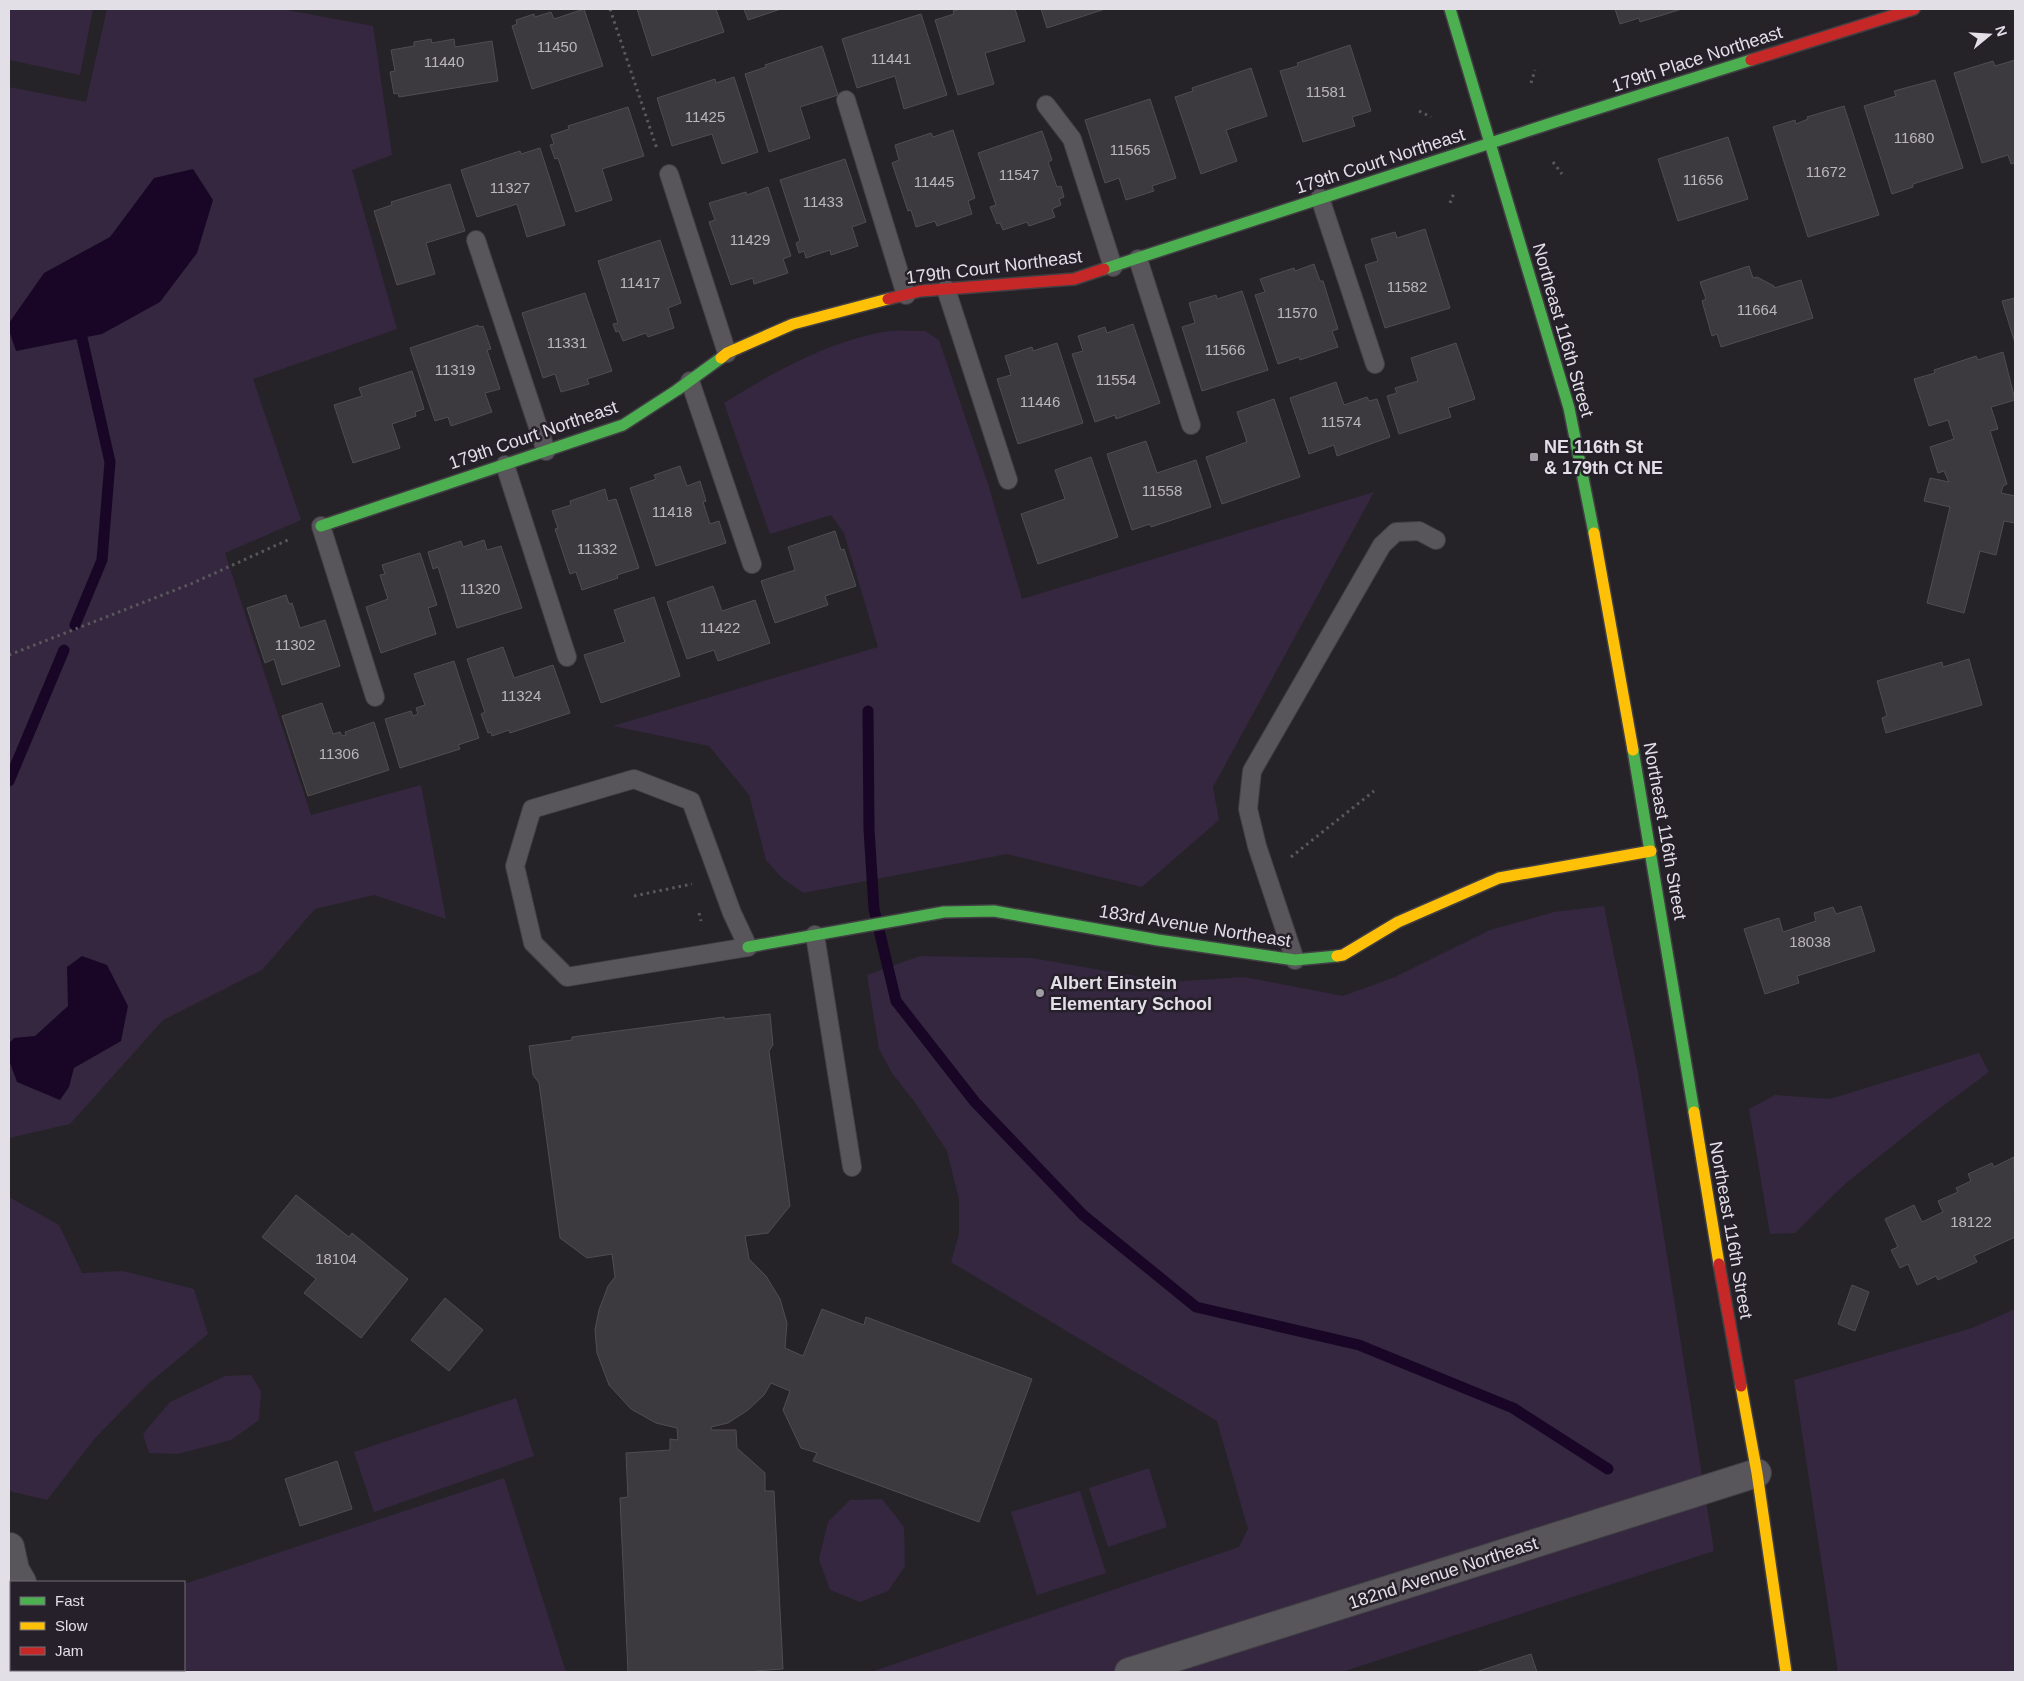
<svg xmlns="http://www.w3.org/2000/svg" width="2024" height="1681" viewBox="0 0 2024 1681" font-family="Helvetica,sans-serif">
	<rect width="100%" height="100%" fill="#262328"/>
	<g fill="#34273f">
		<path d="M9,9H93L80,75L9,60Z"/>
		<path d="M107,9H281L373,26L392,155L352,170L397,329L253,379L301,520L225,553L311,815L421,785L446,919L374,895L315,909L262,970L163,1020L70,1124L9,1138V87L86,102Z"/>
		<path d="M925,331L939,340L988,484L1022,599L1374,492L1213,787L1219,820L1142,887L1007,854L803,893L781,877L766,860L749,795L709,746L613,726L878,647L844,533L831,515L770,534L724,403C774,372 823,344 882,332C896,330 911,331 925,331Z"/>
		<path d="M1604,906L1637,1067L1714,1551L1342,1672H871L1239,1547L1248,1529L1217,1421L951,1262L959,1234V1199L947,1151L914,1101L892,1073L879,1049L867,975L920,956L1032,958L1168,982L1244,977L1343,996L1395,977L1490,930L1554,912Z"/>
		<path d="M1979,1053L1989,1072L1931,1115L1846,1183L1795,1233L1770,1234L1749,1109L1775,1095L1830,1099Z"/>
		<path d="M9,1197L59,1225L82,1273L123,1271L194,1289L208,1334L149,1383L95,1438L47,1500L9,1491Z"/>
		<path d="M2015,1309V1672H1838L1794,1380L1972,1328Z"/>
		<path d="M251,1375L261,1391L259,1420L231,1440L178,1454L149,1453L143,1434L170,1402L225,1376Z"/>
		<path d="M516,1398L534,1456L374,1512L354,1452Z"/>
		<path d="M1149,1468L1167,1527L1108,1547L1089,1488Z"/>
		<path d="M504,1478L566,1672H119L118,1670H184V1584Z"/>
		<path d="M1080,1491L1106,1573L1037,1595L1011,1512Z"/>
		<path d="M882,1499L904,1527L905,1566L888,1591L860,1602L830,1590L819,1559L828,1522L850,1500Z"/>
	</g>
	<g fill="#190627">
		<path d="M193,169L213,200L197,253L160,302L102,334L16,351L9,330V323L44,273L110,237L154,178Z"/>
		<path d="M82,956L107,965L128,1006L121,1041L74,1068L69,1087L60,1100L17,1082L9,1060V1043L14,1038L35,1036L68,1006L67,967Z"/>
	</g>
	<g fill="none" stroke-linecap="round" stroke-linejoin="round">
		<g stroke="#190627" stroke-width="11">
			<path d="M75,625L102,560L110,462L82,338"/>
			<path d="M868,711L869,829L874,909L896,1001L975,1102L1083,1215L1196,1307L1359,1345L1513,1408L1608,1469"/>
			<path d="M9,781L64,650"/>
		</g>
	</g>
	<g fill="#3d3a3f" stroke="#504d52">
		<path d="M584,9L603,66L532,89L512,26L517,24L516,20L534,14L535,17L551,12L554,19Z"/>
		<path d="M637,9H716L724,32L652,56Z"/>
		<path d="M744,9H781L748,20Z"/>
		<path d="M960,9H1015L1025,41L985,53L994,84L958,95L935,20L954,14L953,11Z"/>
		<path d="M1041,9H1105L1047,28Z"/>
		<path d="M1615,9H1682L1640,22L1639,18L1620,24Z"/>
		<path d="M921,14L947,95L904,109L895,76L857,88L842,39Z"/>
		<path d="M431,39L432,43L454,39L455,47L492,41L498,81L399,97L398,93L394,94L390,72L395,71L391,50L414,46V42Z"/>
		<path d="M1350,45L1371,111L1352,117L1355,126L1303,142L1280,71L1298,66L1297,63Z"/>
		<path d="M822,46L838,95L800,107L810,138L769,152L745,74L766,67L765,65Z"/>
		<path d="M2015,60V163L2011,164L2008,155L1982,163L1954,73L1993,61L1995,66Z"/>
		<path d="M1251,68L1267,116L1226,130L1237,161L1201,174L1175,97L1193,91L1192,88Z"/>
		<path d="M734,77L758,152L722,164L712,134L672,146L657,98L715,79L716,83Z"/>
		<path d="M1935,80L1963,168L1913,184V187L1892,194L1864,106L1896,96L1894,91Z"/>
		<path d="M1150,99L1176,178L1152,186L1154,191L1126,200L1119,178L1105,183L1085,120Z"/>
		<path d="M1844,106L1879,215L1808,237L1773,127L1795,120L1796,124L1808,119L1807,117Z"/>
		<path d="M628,107L644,156L602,169L612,200L576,212L558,158L555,159L550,145L554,144L551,135L569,129L568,126Z"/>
		<path d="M953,130L975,198L968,201L972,214L937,226L935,221L916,227L911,210L908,211L892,163L899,160L895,145L931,133L933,137Z"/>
		<path d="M1042,131L1052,160L1048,162L1057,187L1061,186L1064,197L1059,199L1061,205L1052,209L1055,217L1029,226L1027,222L1003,230L1000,223L997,224L990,207L996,205L978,153Z"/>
		<path d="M1728,137L1748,199L1678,221L1658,159Z"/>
		<path d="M540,148L565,225L527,237L517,204L477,217L461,170L520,151L521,154Z"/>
		<path d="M845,159L866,222L852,227L858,246L831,255L830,250L806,258L804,251L799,253L796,243L800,241L780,180Z"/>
		<path d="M450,184L465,231L426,243L435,274L397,285L374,211L392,205L391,202Z"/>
		<path d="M768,187L791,256L783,259L788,273L754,284L753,278L731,285L709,222L715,220L709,203L746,192L747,195Z"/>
		<path d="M1425,229L1450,308L1385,328L1365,265L1378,261L1371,239L1395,232L1397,238Z"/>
		<path d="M660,240L681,303L668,308L674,328L648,337L646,333L623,341L619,331L616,332L613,324L618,323L598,261Z"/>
		<path d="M1314,264L1320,281H1323L1338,329L1332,331L1338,347L1300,360L1299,357L1278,364L1255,295L1265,292L1260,279L1294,268L1295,271Z"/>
		<path d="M1749,266L1753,278L1757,277L1774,286V288L1801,280L1813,318L1721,347L1717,334L1712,336L1702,301L1706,299L1700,282Z"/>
		<path d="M1242,291L1268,370L1202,391L1182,327L1195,323L1189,303L1216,295L1217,299Z"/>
		<path d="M585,293L612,371L587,379L589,384L561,392L555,374L543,378L522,313Z"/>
		<path d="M2015,298V343L2002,301Z"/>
		<path d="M1133,324L1160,403L1116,419L1115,415L1095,422L1072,354L1083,351L1078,336L1105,327L1107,333Z"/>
		<path d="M478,325L479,327L483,326L491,349L487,350L500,389L485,393L492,412L451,426L448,417L435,421L410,348Z"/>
		<path d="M1057,343L1083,423L1018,444L997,379L1011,375L1005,356L1032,347L1033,351Z"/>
		<path d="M1456,343L1475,399L1448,408L1451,417L1399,434L1387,396L1397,393L1395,388L1418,381L1411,358Z"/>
		<path d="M2003,352L2015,400L1991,407L1998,429L1990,431L2007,484L2003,486L2001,493L2015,496V523L2004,521L1996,555L1980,551L1964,613L1927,603L1950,507L1924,501L1930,478L1949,482L1944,471L1938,473L1930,447L1954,439L1948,420L1929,426L1914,379L1935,373L1934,370L1976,356L1978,360Z"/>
		<path d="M412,371L424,409L415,412L416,416L392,424L400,448L353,463L334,405L362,396L359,388Z"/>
		<path d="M1336,382L1344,405L1367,397L1369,401L1377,399L1390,437L1337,456L1334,445L1309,454L1290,398Z"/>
		<path d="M1274,399L1300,477L1222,504L1206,457L1247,442L1237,412Z"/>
		<path d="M1146,441L1157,473L1196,460L1211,507L1151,527L1150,524L1132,530L1107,454Z"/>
		<path d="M1091,457L1118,537L1038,564L1021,514L1065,499L1055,470Z"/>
		<path d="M680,466L687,486L700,481L706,501L703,502L710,524L719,521L726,543L656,566L630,488L656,479L654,475Z"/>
		<path d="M605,489L608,501L616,499L639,568L617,575L618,578L582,590L576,572L570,574L555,529L558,528L552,511L571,505L570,501Z"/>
		<path d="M835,531L841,550L844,549L856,586L825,596L828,605L775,623L761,581L795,570L788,547Z"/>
		<path d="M484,540L487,550L501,546L522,608L457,628L438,567L433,569L428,552L461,541L463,547Z"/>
		<path d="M420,553L437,605L428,608L436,634L381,653L366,607L388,599L380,575L385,574L382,565Z"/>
		<path d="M713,586L722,611L755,600L770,643L718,661L714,650L687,659L667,602Z"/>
		<path d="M286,595L289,604L292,603L300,628L325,620L340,666L282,685L274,659L265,663L247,608Z"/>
		<path d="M654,597L680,676L601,703L584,655L625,642L614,610Z"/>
		<path d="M503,647L514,678L553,665L570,713L510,733L509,730L492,736L491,732L488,733L481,714L485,712L467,659Z"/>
		<path d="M1969,659L1982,705L1886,733L1882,718L1887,716L1877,681L1942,662L1943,667Z"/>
		<path d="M454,661L479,738L458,745L460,749L400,768L385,719L411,711L413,716L418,714L416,708L425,705L414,674Z"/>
		<path d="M322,703L333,734L340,732L342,736L346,735L345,732L374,722L389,770L308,796L282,716Z"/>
		<path d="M1861,906L1875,951L1797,976L1799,983L1765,994L1744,929L1779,918L1783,932L1816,921L1814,913L1833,907L1836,914Z"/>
		<path d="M770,1014L773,1045L769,1051L790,1206L768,1233L745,1236L749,1259L766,1276L780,1299L787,1323L785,1348L803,1356L822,1309L864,1325L866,1317L1032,1379L979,1522L813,1461L817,1453L801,1448L783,1410L790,1391L771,1383L764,1395L748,1410L728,1423L711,1427V1430H736L737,1448L765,1473V1491H774L783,1669L755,1671L754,1672H628L620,1498L628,1497L626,1453L670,1450V1439L678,1440L677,1428L656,1423L631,1409L609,1385L597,1353L595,1330L599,1310L608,1286L615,1277L612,1254L587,1258L560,1238L539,1083L533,1075L529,1046L572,1040V1037L724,1017V1019Z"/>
		<path d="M2014,1157L2015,1237L1974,1256L1977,1262L1938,1280L1936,1276L1917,1285L1908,1264L1900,1268L1891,1250L1898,1247L1885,1219L1914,1205L1922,1222L1943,1212L1938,1201L1958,1192L1956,1188L1971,1181L1968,1174L1992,1163L1994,1167Z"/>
		<path d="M296,1195L349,1237L352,1233L408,1279L361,1338L304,1293L316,1279L262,1237Z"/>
		<path d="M1852,1285L1869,1292L1855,1331L1838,1324Z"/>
		<path d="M445,1298L483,1330L449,1371L411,1340Z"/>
		<path d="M337,1461L352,1509L300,1526L285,1479Z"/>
		<path d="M1531,1654L1537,1672H1476Z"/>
	</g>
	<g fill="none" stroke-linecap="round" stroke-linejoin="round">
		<g stroke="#413f44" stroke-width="20">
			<g id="lane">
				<path d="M846,100L906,295"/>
				<path d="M1046,105L1072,139L1113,267"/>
				<path d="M669,174L727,353"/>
				<path d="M1320,198L1375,364"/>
				<path d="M476,240L546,451"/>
				<path d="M1138,259L1191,425"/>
				<path d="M946,289L1008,480"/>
				<path d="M690,381L752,564"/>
				<path d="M505,465L567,657"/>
				<path d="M321,526L375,697"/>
				<path d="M634,779L691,801L732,913L748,947L567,977L533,943L515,866L532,809Z"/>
				<path d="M815,935L852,1167"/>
				<path d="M1295,960L1257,846L1248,809L1252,771L1382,545L1396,532L1419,531L1436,540"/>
			</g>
		</g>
		<g stroke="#413f44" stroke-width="30">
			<g id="street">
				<path d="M10,1547L15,1570L22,1582"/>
				<path d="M58,1670V1672"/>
				<path d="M1129,1672L1757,1473"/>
			</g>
		</g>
		<g stroke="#413f44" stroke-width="14">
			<g id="fast">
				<path d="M1450,9L1569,408L1594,533"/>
				<path d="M1104,269L1558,121L1751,60"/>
				<path d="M321,526L623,425L677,390L721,358"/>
				<path d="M1633,750L1694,1112"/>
				<path d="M748,947L944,912L994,911L1158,940L1295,960L1337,956"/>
			</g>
		</g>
		<g stroke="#413f44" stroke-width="14">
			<g id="slow">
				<path d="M721,358L727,353L793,324L888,299"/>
				<path d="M1594,533L1633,750"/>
				<path d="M1337,956L1343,955L1398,922L1499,878L1651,851"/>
				<path d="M1694,1112L1719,1264"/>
				<path d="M1741,1386L1757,1473L1786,1672"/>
			</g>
		</g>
		<g stroke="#413f44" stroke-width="14">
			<g id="jam">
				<path d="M1751,60L1914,9"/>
				<path d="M888,299L920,291L1074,279L1104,269"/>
				<path d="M1719,1264L1741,1386"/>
			</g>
		</g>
		<g stroke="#59585b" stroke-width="3" stroke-dasharray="2.5 4" stroke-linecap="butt">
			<path d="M610,9L657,149"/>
			<path d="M1531,83L1535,70"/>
			<path d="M1419,111L1431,117"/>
			<path d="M1553,162L1562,174"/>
			<path d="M1450,203L1454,193"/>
			<path d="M9,655L193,583L290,539"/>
			<path d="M1291,857L1374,791"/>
			<path d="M634,896L692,884"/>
			<path d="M699,913L701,921"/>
		</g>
		<use href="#lane" stroke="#58565b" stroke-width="18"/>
		<use href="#street" stroke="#58565b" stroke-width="28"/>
		<use href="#fast" stroke="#4caf50" stroke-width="11"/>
		<use href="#slow" stroke="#ffc107" stroke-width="11"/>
		<use href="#jam" stroke="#c62828" stroke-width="11"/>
	</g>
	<g fill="#a09da4" stroke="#26202b" stroke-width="2">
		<rect x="1529" y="452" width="10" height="10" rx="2.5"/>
		<circle cx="1040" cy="993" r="5"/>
	</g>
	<g text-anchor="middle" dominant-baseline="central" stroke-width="5" stroke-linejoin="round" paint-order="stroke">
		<g font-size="15" fill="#b9b6bc">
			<text x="557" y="46">11450</text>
			<text x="891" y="58">11441</text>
			<text x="444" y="61">11440</text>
			<text x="1326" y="91">11581</text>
			<text x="705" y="116">11425</text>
			<text x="1914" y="137">11680</text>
			<text x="1130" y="149">11565</text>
			<text x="1826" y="171">11672</text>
			<text x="1019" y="174">11547</text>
			<text x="1703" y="179">11656</text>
			<text x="934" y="181">11445</text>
			<text x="510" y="187">11327</text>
			<text x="823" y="201">11433</text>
			<text x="750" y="239">11429</text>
			<text x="640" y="282">11417</text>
			<text x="1407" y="286">11582</text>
			<text x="1757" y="309">11664</text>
			<text x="1297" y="312">11570</text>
			<text x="567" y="342">11331</text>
			<text x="1225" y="349">11566</text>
			<text x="455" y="369">11319</text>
			<text x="1116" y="379">11554</text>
			<text x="1040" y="401">11446</text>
			<text x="1341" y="421">11574</text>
			<text x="1162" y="490">11558</text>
			<text x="672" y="511">11418</text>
			<text x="597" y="548">11332</text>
			<text x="480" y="588">11320</text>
			<text x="720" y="627">11422</text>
			<text x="295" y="644">11302</text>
			<text x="521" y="695">11324</text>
			<text x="339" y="753">11306</text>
			<text x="1810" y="941">18038</text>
			<text x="1971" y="1221">18122</text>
			<text x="336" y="1258">18104</text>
		</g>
		<g font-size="18" fill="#e2dfe6" stroke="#26202b">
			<text transform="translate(1697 59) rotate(-18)">179th Place Northeast</text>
			<text transform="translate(1380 161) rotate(-18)">179th Court Northeast</text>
			<text transform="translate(994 267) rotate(-7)">179th Court Northeast</text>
			<text transform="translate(1563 330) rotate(74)">Northeast 116th Street</text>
			<text transform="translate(533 435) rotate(-19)">179th Court Northeast</text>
			<text transform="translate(1665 831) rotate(80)">Northeast 116th Street</text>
			<text transform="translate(1195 926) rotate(9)">183rd Avenue Northeast</text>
			<text transform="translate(1731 1230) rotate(80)">Northeast 116th Street</text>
			<text transform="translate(1443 1573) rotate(-18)">182nd Avenue Northeast</text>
		</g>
		<g font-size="18" font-weight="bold" fill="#e2dfe6" stroke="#26202b" text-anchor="start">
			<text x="1544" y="447">NE 116th St<tspan x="1544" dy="21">&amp; 179th Ct NE</tspan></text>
			<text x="1050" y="983">Albert Einstein<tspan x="1050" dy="21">Elementary School</tspan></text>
		</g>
	</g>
	<rect width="2024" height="1681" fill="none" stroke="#e2dfe6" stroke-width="20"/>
	<rect x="10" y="1581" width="175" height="90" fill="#26202b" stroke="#716c76"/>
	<rect x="20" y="1597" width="25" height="8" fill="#4caf50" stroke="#716c76"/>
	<text x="55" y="1606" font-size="15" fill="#e2dfe6">Fast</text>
	<rect x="20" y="1622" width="25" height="8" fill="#ffc107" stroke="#716c76"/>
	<text x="55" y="1631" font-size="15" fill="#e2dfe6">Slow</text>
	<rect x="20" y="1647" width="25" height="8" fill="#c62828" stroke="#716c76"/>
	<text x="55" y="1656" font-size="15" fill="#e2dfe6">Jam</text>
	<g transform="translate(1989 35) rotate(72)" stroke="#26202b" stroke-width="4" paint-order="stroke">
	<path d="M0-4L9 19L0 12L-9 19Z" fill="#e2dfe6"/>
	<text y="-8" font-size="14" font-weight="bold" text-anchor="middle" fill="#e2dfe6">N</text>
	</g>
</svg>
